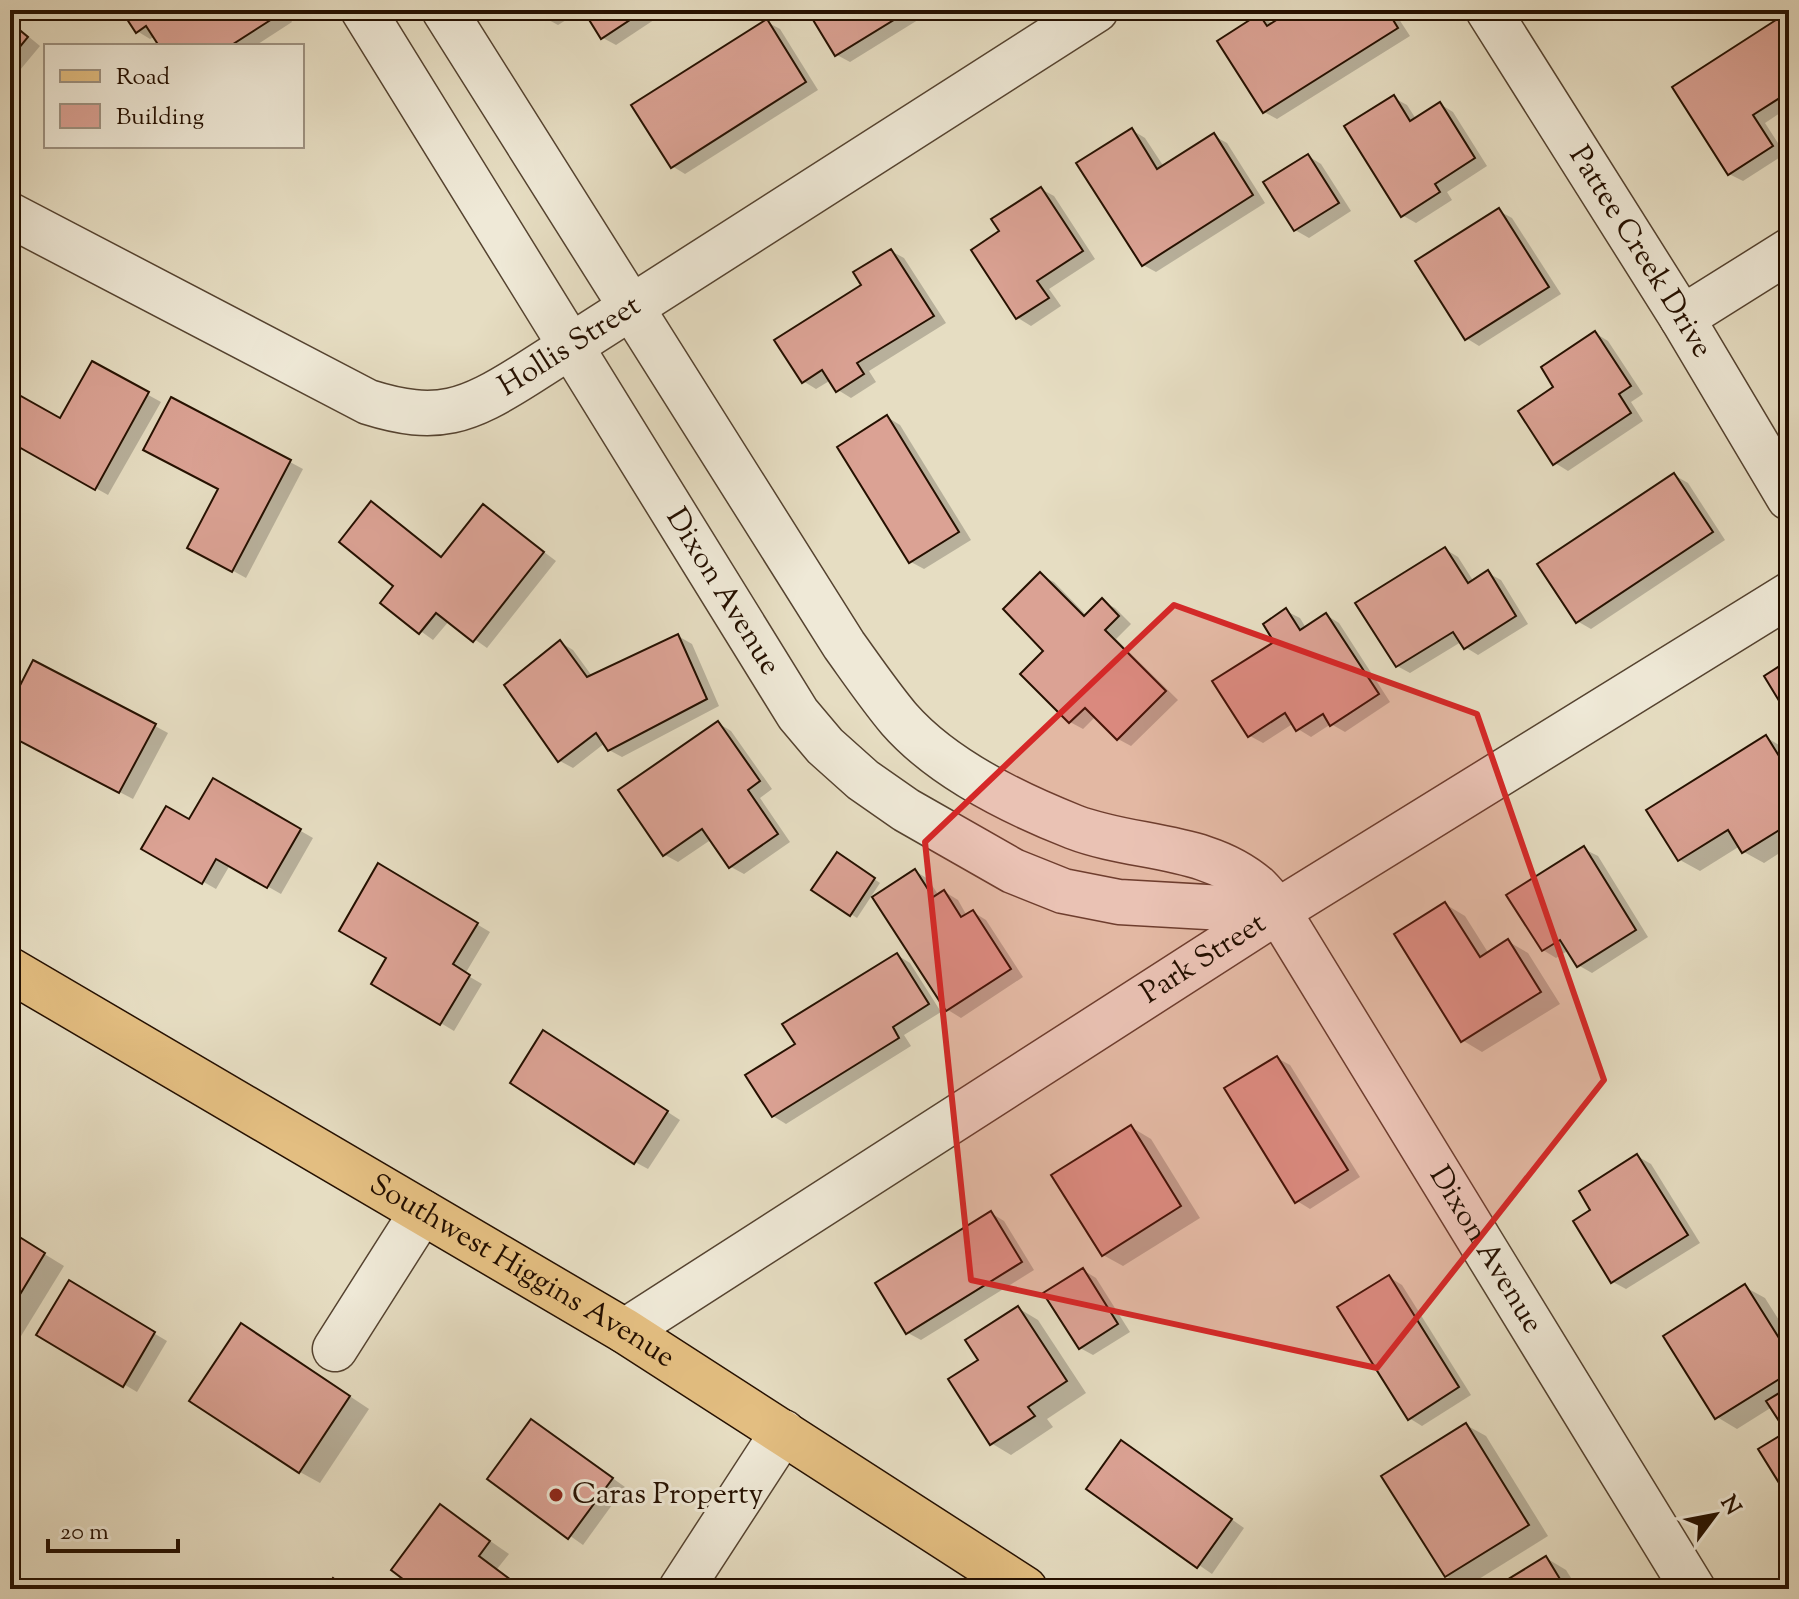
<svg xmlns="http://www.w3.org/2000/svg" width="1799" height="1599" viewBox="0 0 1799 1599" font-family="'Sorts Mill Goudy',serif">
	<rect width="100%" height="100%" fill="#e6ddc2"/>
	<filter id="stains"><feTurbulence type="fractalNoise" baseFrequency=".0025" numOctaves="4"/><feColorMatrix values="0 0 0 0 .2 0 0 0 0 .09 0 0 0 0 .02 0 0 0 .5 -.17"/></filter>
	<radialGradient id="worn" r=".72"><stop offset=".6" stop-color="#630" stop-opacity="0"/><stop offset="1" stop-color="#630" stop-opacity=".3"/></radialGradient>
	<g fill="#0003">
		<path d="M10,10H16L25,17L17,27L40,46L10,82Z"/>
		<path d="M123,10H285L292,22L255,46H161L155,36L150,39L137,31Z"/>
		<path d="M540,10H582L558,25L545,18Z"/>
		<path d="M585,10H669L616,45L603,38Z"/>
		<path d="M809,10H934L850,62L837,55Z"/>
		<path d="M1296,10H1393L1410,36L1277,119L1264,112L1259,16L1274,24Z"/>
		<path d="M1779,20L1789,26V107L1765,123L1785,154L1743,181L1729,174Z"/>
		<path d="M767,22L780,29L818,90L685,174L672,166Z"/>
		<path d="M1394,98L1407,105L1416,119L1440,104L1453,112L1487,166L1447,192L1452,200L1416,223L1402,215Z"/>
		<path d="M1132,130L1145,138L1164,167L1214,136L1227,143L1265,203L1156,272L1143,265Z"/>
		<path d="M1308,156L1321,164L1351,211L1309,238L1295,230Z"/>
		<path d="M1041,189L1054,196L1095,259L1049,289L1061,306L1031,326L1018,318L974,250L1002,232Z"/>
		<path d="M1499,211L1512,218L1561,294L1479,346L1466,338Z"/>
		<path d="M891,251L904,258L946,323L869,371L876,382L851,398L838,390L831,380L816,389L803,381L864,285Z"/>
		<path d="M1595,333L1608,341L1643,394L1631,402L1643,421L1568,471L1555,463Z"/>
		<path d="M92,364L161,402L108,495L10,440V392L61,421Z"/>
		<path d="M887,417L900,425L971,540L924,569L911,562Z"/>
		<path d="M290,462L303,469L246,578L190,547Z"/>
		<path d="M1674,475L1688,483L1725,540L1591,629L1577,621Z"/>
		<path d="M372,503L443,557L483,506L556,561L487,648L449,621L433,640L382,603L396,585Z"/>
		<path d="M1445,549L1458,557L1474,582L1488,573L1501,580L1528,624L1478,655L1465,647L1461,642L1410,673L1397,666Z"/>
		<path d="M1040,575L1054,582L1087,616L1102,601L1115,608L1131,624L1116,639L1178,700L1131,746L1118,739L1096,716L1083,729L1070,722L1046,651Z"/>
		<path d="M1286,611L1300,618L1306,628L1326,615L1339,623L1390,702L1345,732L1331,724L1311,737L1298,729L1294,723L1263,743L1250,736Z"/>
		<path d="M678,636L692,644L719,706L622,757L609,750L605,743L573,768L560,761V642L573,650L592,676Z"/>
		<path d="M10,662L16,666L10,677Z"/>
		<path d="M10,709L155,726L168,733L133,799L10,735Z"/>
		<path d="M718,723L731,731L772,789L760,798L790,842L744,874L731,867L712,839L678,862L665,855Z"/>
		<path d="M1766,737L1785,749L1789,754V847L1764,863L1744,852L1740,846L1700,871L1680,860Z"/>
		<path d="M213,781L313,838L281,894L230,865L216,889L144,848L190,822Z"/>
		<path d="M1584,849L1598,856L1648,937L1592,973L1578,965L1569,950L1556,958L1543,950Z"/>
		<path d="M843,858L880,883L857,918L851,914Z"/>
		<path d="M379,866L490,932L465,974L482,984L454,1031L374,983L388,958Z"/>
		<path d="M915,871L928,879L939,896L945,892L958,900L967,916L973,912L986,920L1023,977L961,1018L948,1010Z"/>
		<path d="M1445,904L1465,916L1489,954L1509,942L1528,953L1560,1004L1482,1052L1462,1040Z"/>
		<path d="M897,955L910,963L941,1012L904,1035L911,1046L786,1124L773,1116Z"/>
		<path d="M557,1040L680,1120L648,1169L635,1162Z"/>
		<path d="M1277,1058L1290,1065L1360,1177L1310,1209L1297,1201Z"/>
		<path d="M1131,1127L1151,1139L1200,1218L1123,1266L1103,1255Z"/>
		<path d="M1637,1156L1651,1164L1700,1243L1626,1289L1613,1282L1593,1210Z"/>
		<path d="M991,1213L1004,1221L1034,1270L921,1340L908,1333Z"/>
		<path d="M10,1233L64,1266L18,1341L10,1336Z"/>
		<path d="M1083,1270L1096,1278L1130,1332L1093,1355L1080,1348Z"/>
		<path d="M1389,1277L1402,1285L1471,1395L1422,1426L1409,1418Z"/>
		<path d="M69,1283L167,1341L137,1392L39,1334Z"/>
		<path d="M1745,1287L1765,1298L1789,1336V1495L1788,1432L1772,1407L1737,1429L1717,1417Z"/>
		<path d="M1018,1308L1038,1320L1086,1393L1047,1419L1053,1427L1011,1455L991,1443L981,1361Z"/>
		<path d="M261,1337L369,1409L320,1483L300,1472Z"/>
		<path d="M1466,1425L1486,1436L1548,1536L1466,1587L1446,1576Z"/>
		<path d="M544,1429L625,1487L583,1545L490,1479Z"/>
		<path d="M1134,1450L1244,1528L1212,1574L1089,1489Z"/>
		<path d="M440,1506L509,1554L497,1569L524,1589H420Z"/>
		<path d="M1546,1558L1566,1570L1578,1589H1496Z"/>
	</g>
	<g fill="#dba294" stroke="#251000" stroke-width="2">
		<path d="M121,10H278L280,14L230,46H159L146,26L136,33Z"/>
		<path d="M538,10H558L544,19Z"/>
		<path d="M583,10H645L601,39Z"/>
		<path d="M807,10H910L835,56Z"/>
		<path d="M1292,10H1387L1398,28L1263,113L1217,41L1259,14L1267,26Z"/>
		<path d="M1779,18L1789,33V92L1753,115L1773,146L1728,175L1672,87Z"/>
		<path d="M767,19L806,82L671,168L631,105Z"/>
		<path d="M10,22L28,37L10,59Z"/>
		<path d="M1394,95L1410,121L1440,102L1475,158L1435,184L1440,192L1401,217L1344,126Z"/>
		<path d="M1132,128L1157,169L1214,133L1253,195L1142,266L1076,163Z"/>
		<path d="M1308,154L1339,203L1294,231L1263,182Z"/>
		<path d="M1041,187L1083,251L1037,281L1049,298L1016,319L971,250L999,231L991,219Z"/>
		<path d="M1499,208L1549,287L1465,340L1415,261Z"/>
		<path d="M891,249L934,316L857,363L864,374L836,392L822,370L802,383L774,340L861,285L853,272Z"/>
		<path d="M1595,331L1631,386L1619,394L1631,413L1553,465L1518,411L1553,387L1541,367Z"/>
		<path d="M92,361L149,392L95,490L10,442V390L60,418Z"/>
		<path d="M171,397L291,460L232,572L187,548L218,489L143,450Z"/>
		<path d="M887,415L959,532L909,563L837,447Z"/>
		<path d="M1674,473L1713,532L1576,623L1537,564Z"/>
		<path d="M371,501L441,557L483,504L544,552L473,642L436,613L419,634L380,603L393,586L339,542Z"/>
		<path d="M1445,547L1468,583L1488,570L1516,616L1464,649L1453,632L1396,667L1355,603Z"/>
		<path d="M1040,572L1084,616L1102,598L1119,616L1105,630L1166,691L1117,740L1085,708L1069,723L1020,674L1043,651L1003,609Z"/>
		<path d="M1286,608L1300,630L1326,613L1379,694L1330,726L1323,714L1296,731L1285,713L1248,737L1212,681L1274,642L1263,624Z"/>
		<path d="M678,634L707,699L608,751L596,733L558,762L504,685L560,640L587,677Z"/>
		<path d="M33,660L156,724L119,793L10,736V705Z"/>
		<path d="M1789,660V699L1781,704L1764,676Z"/>
		<path d="M718,721L760,781L748,790L778,834L729,868L702,829L663,856L618,790Z"/>
		<path d="M1766,735L1789,772V824L1742,853L1728,830L1678,861L1646,810Z"/>
		<path d="M213,778L301,829L267,888L216,859L202,884L141,849L166,806L189,819Z"/>
		<path d="M1584,846L1636,930L1577,967L1560,940L1542,951L1506,895Z"/>
		<path d="M837,852L875,878L850,916L811,890Z"/>
		<path d="M378,863L478,923L453,964L470,975L440,1025L371,984L386,958L339,931Z"/>
		<path d="M915,869L933,897L944,890L961,917L973,910L1011,969L946,1011L872,897Z"/>
		<path d="M1445,902L1480,957L1508,939L1541,992L1461,1042L1394,934Z"/>
		<path d="M897,953L929,1004L893,1027L899,1038L772,1117L745,1075L795,1044L782,1024Z"/>
		<path d="M543,1030L668,1111L634,1164L510,1083Z"/>
		<path d="M1277,1056L1348,1170L1295,1203L1224,1088Z"/>
		<path d="M1131,1125L1181,1206L1102,1256L1051,1175Z"/>
		<path d="M1637,1154L1688,1235L1611,1283L1573,1221L1590,1210L1579,1191Z"/>
		<path d="M991,1211L1022,1262L906,1334L875,1283Z"/>
		<path d="M10,1231L45,1253L10,1311Z"/>
		<path d="M1083,1268L1118,1324L1079,1349L1043,1293Z"/>
		<path d="M1389,1275L1459,1387L1408,1420L1337,1307Z"/>
		<path d="M69,1280L155,1332L123,1387L36,1335Z"/>
		<path d="M1745,1284L1789,1354V1373L1715,1419L1663,1336Z"/>
		<path d="M1018,1306L1067,1381L1028,1407L1035,1416L990,1445L948,1379L978,1360L965,1340Z"/>
		<path d="M241,1323L350,1396L299,1473L189,1401Z"/>
		<path d="M1789,1387V1499L1758,1449L1786,1432L1766,1401Z"/>
		<path d="M531,1419L613,1478L568,1539L487,1479Z"/>
		<path d="M1466,1423L1529,1525L1445,1577L1381,1476Z"/>
		<path d="M1121,1440L1232,1519L1197,1568L1086,1489Z"/>
		<path d="M440,1504L490,1541L479,1556L523,1589H416L391,1570Z"/>
		<path d="M1546,1556L1566,1589H1492Z"/>
		<path d="M333,1578L347,1589H325Z"/>
	</g>
	<g fill="none" stroke-linecap="round" stroke-linejoin="round">
		<g stroke="#554330" stroke-width="47">
			<g id="minor">
				<path id="s1" d="M363,10L798,714L825,746L863,780L906,810L1013,871L1063,891L1119,902L1278,911"/>
				<path id="s2" d="M444,10L844,645C862,670 879,695 899,719C942,768 1013,803 1074,827C1134,850 1207,843 1258,888C1265,895 1272,904 1278,911L1693,1589"/>
				<path id="s3" d="M1488,10L1682,318L1789,498"/>
				<path id="s4" d="M10,215L368,402C438,424 467,412 527,374L1096,10"/>
				<path d="M1682,318L1789,251"/>
				<path id="s5" d="M625,1331L1278,911L1789,595"/>
				<path d="M335,1349L422,1212"/>
				<path d="M681,1589L783,1432"/>
			</g>
		</g>
		<g stroke="#251000" stroke-width="47">
			<g id="major">
				<path id="s6" d="M10,970L625,1331L1025,1589"/>
			</g>
		</g>
		<use href="#minor" stroke="#efe9d7" stroke-width="44"/>
		<use href="#major" stroke="#e3be81" stroke-width="44"/>
	</g>
	<path fill="#d62828" fill-opacity="0.2" stroke="#d62828" stroke-width="6" stroke-linejoin="round" d="M1174,605L1477,714L1604,1080L1377,1368L971,1280L925,842Z"/>
	<circle fill="#8f2418" stroke="#efe9d7" stroke-width="3" cx="556" cy="1495" r="8"/>
	<g text-anchor="middle" dominant-baseline="central" stroke-width="6" stroke-linejoin="round" paint-order="stroke">
		<g font-size="30" fill="#251000" stroke="#efe9d7">
			<text stroke="none"><textPath href="#s3" startOffset="286">Pattee Creek Drive</textPath></text>
			<text stroke="none"><textPath href="#s4" startOffset="624">Hollis Street</textPath></text>
			<text stroke="none"><textPath href="#s1" startOffset="684">Dixon Avenue</textPath></text>
			<text stroke="none"><textPath href="#s5" startOffset="688">Park Street</textPath></text>
			<text stroke="none"><textPath href="#s2" startOffset="1674">Dixon Avenue</textPath></text>
			<text stroke="none"><textPath href="#s6" startOffset="594">Southwest Higgins Avenue</textPath></text>
		</g>
		<g font-size="30" fill="#251000" stroke="#efe9d7" text-anchor="start">
			<text x="572" y="1495">Caras Property</text>
		</g>
	</g>
	<rect width="1799" height="1599" fill="none" stroke="#e6ddc2" stroke-width="40"/>
	<rect x="12" y="12" width="1775" height="1575" fill="none" stroke="#251000" stroke-width="4"/>
	<rect x="20" y="20" width="1759" height="1559" fill="none" stroke="#251000" stroke-width="2"/>
	<rect x="44" y="44" width="260" height="104" fill="#efe9d7" stroke="#9e9281" stroke-width="2"/>
	<rect x="60" y="70" width="40" height="12" fill="#e3be81" stroke="#9e9281" stroke-width="2"/>
	<text x="116" y="84" font-size="24" fill="#251000">Road</text>
	<rect x="60" y="104" width="40" height="24" fill="#dba294" stroke="#9e9281" stroke-width="2"/>
	<text x="116" y="124" font-size="24" fill="#251000">Building</text>
	<g transform="translate(1715 1515) rotate(58)" stroke="#efe9d7" stroke-width="6" paint-order="stroke">
	<path d="M0-6L14 30L0 20L-14 30Z" fill="#251000"/>
	<text y="-12" font-size="22" font-weight="bold" text-anchor="middle" fill="#251000">N</text>
	</g>
	<path d="M48 1539v12h130v-12" fill="none" stroke="#251000" stroke-width="4"/>
	<text x="60" y="1539" font-size="24" fill="#251000" stroke="#efe9d7" stroke-width="6" paint-order="stroke">20 m</text>
	<rect width="100%" height="100%" filter="url(#stains)"/>
	<rect width="100%" height="100%" fill="url(#worn)"/>
</svg>
